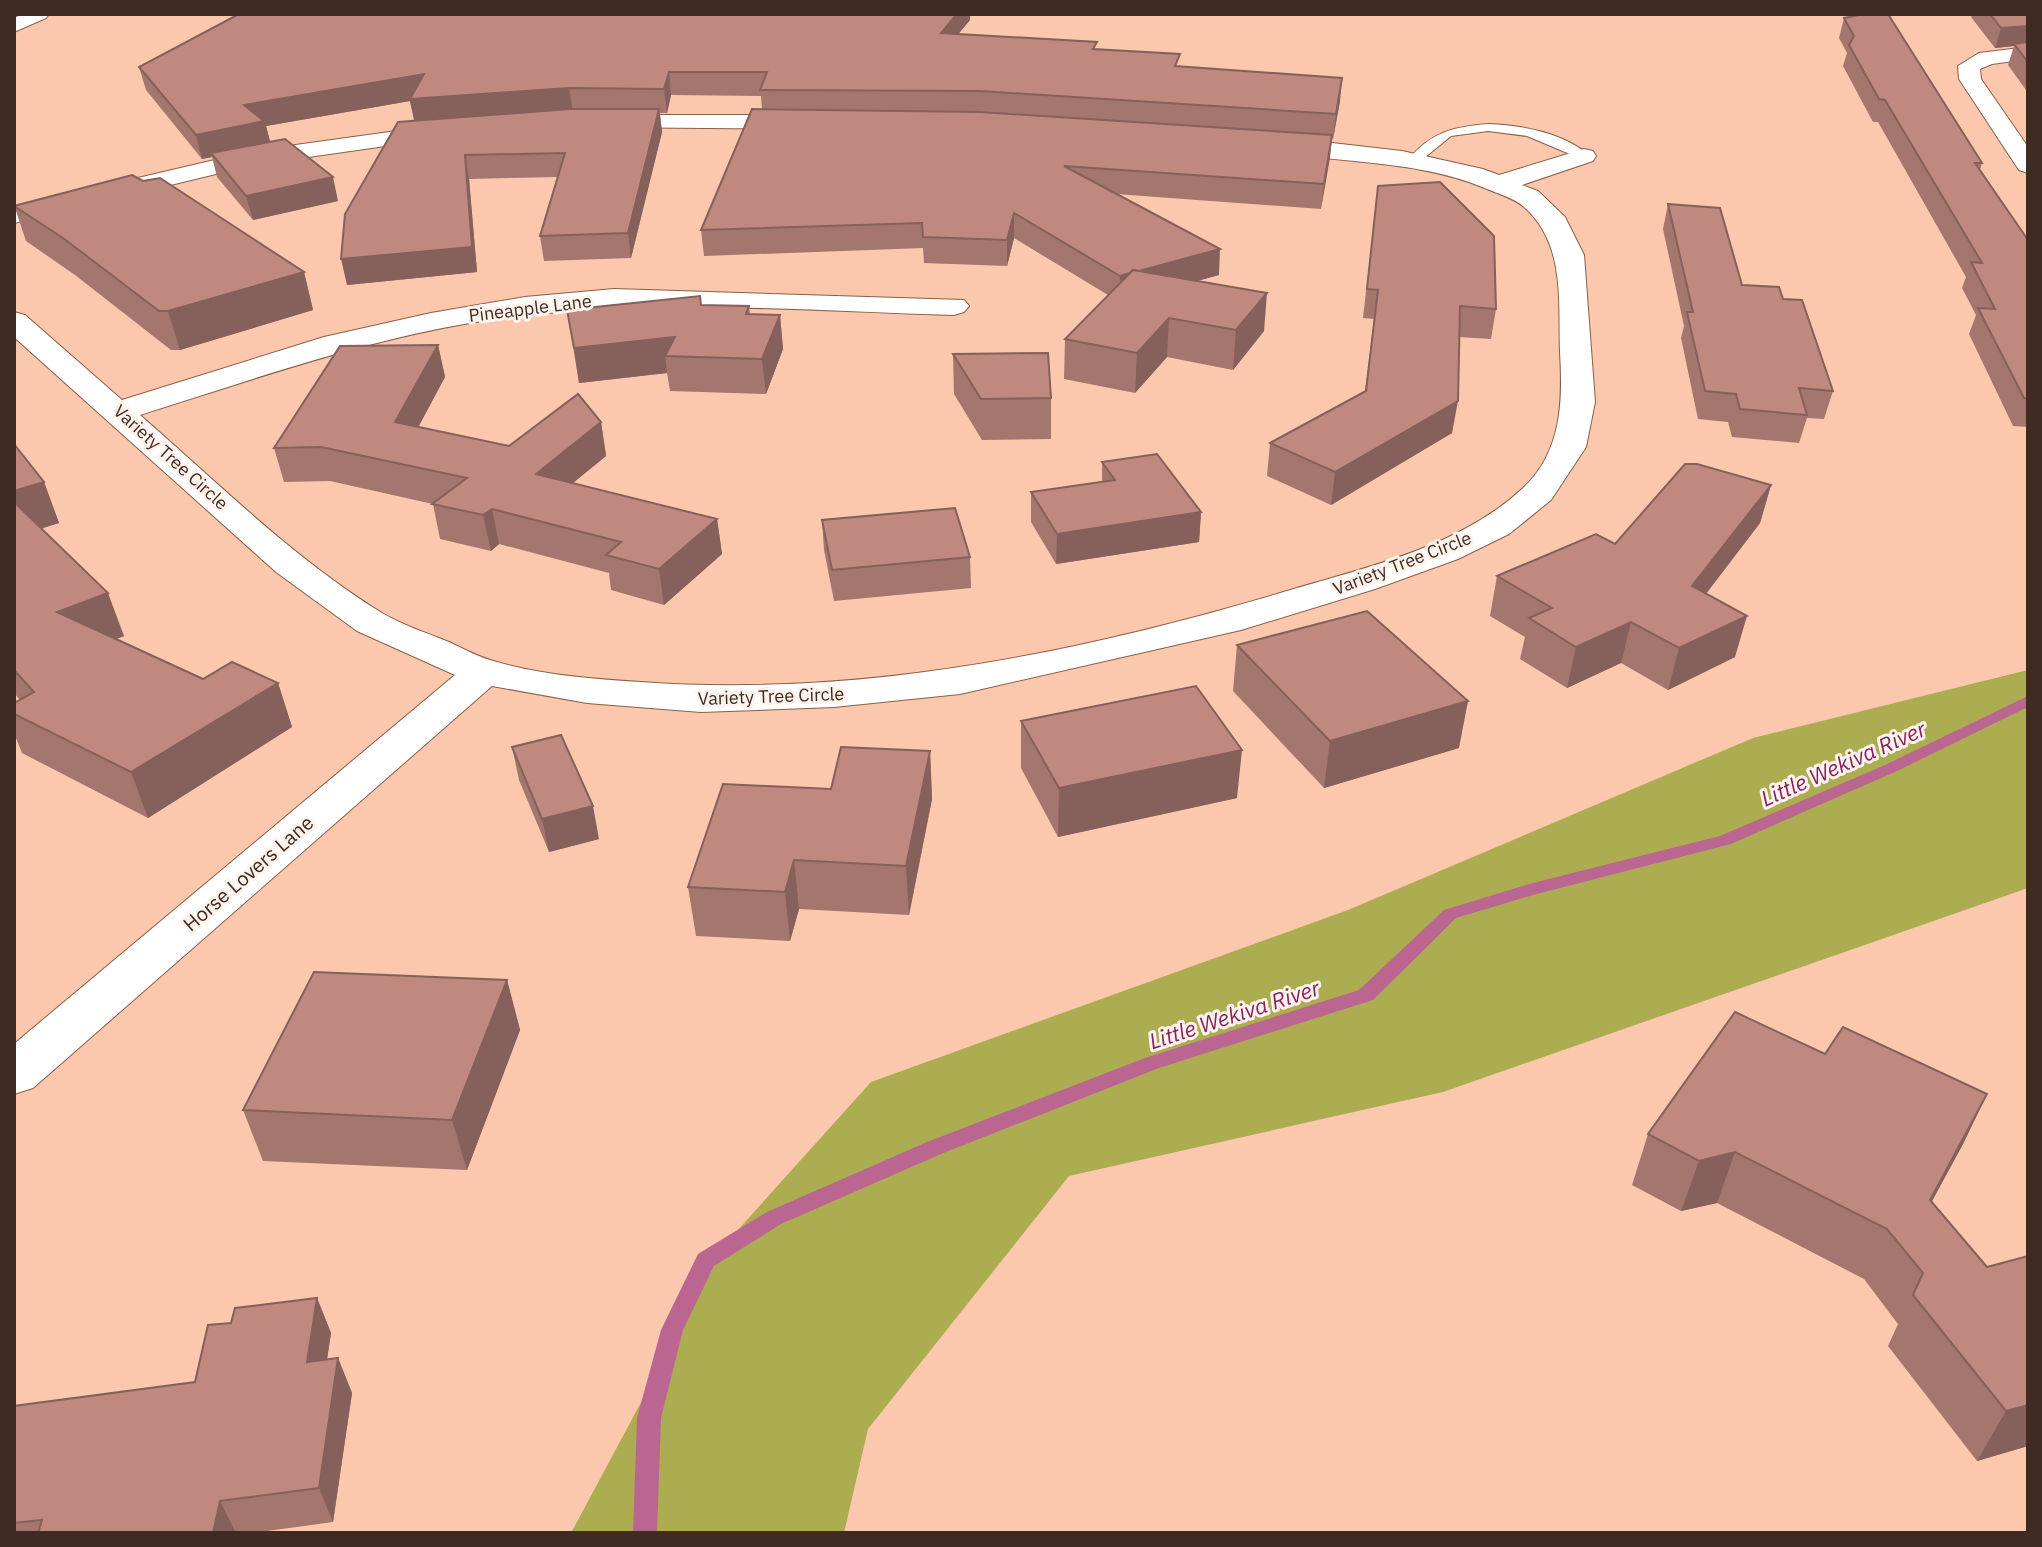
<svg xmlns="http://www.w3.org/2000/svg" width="2042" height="1547" viewBox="0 0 2042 1547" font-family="'IBM Plex Sans',sans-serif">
	<rect width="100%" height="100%" fill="#fbc8ad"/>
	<path fill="#acad51" d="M2028,670V888L1443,1092L1069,1176L868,1429L844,1533H571L727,1242L871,1082L1348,910L1753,738Z"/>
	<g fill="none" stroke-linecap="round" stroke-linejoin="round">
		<path fill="#bb6691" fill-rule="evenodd" d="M2028,696V707L1897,771L1731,844L1533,895L1456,918L1373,1000L1159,1068L941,1154L781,1224L714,1266L683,1330L661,1418L657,1533H633L637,1418L661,1330L698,1254L767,1212L927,1142L1145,1058L1359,990L1444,910L1529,884L1720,836L1885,765Z"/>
		<g stroke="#8a5e46" stroke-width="2">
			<path id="service" d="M1488,124C1522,125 1564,133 1590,156L1584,160L1527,136L1488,131L1451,136L1418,163L1408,160C1431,132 1453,127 1488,124Z"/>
		</g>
		<g stroke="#8a5e46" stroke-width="2">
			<g id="minor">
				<path d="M23,14H49L46,18L14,32V18Z"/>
				<path d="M2028,47V59L1992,64L1980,69L1981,79L2028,147V173L2019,170L1959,79L1958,66L1979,53Z"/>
				<path d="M600,115H807L815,117L819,122L815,127L807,129L592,127L588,122L592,117Z"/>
				<path d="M447,124L456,126L459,131L456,136L253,165L14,223V207L253,151Z"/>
				<path d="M1271,136L1402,151L1483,169L1499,175L1584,149L1593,151L1596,156L1593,161L1522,185L1538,191L1565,217L1584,255L1595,402L1586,447L1551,500L1509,534L1458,559L1375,589L1241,630L960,694L834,707L701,712L587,703L492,686L33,1088L14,1094V1044L455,675L357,631L276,572L14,337V312L25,315L122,400L324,337L431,313L525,297L614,289L964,300L969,306L964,312L954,315C813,311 669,299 528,315C395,329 267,375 140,415C218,483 294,559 382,613C402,625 427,633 449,642C464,649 480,658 497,662C543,675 593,679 641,682C863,698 1085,652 1297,588C1373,566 1464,544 1523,488C1562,452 1563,401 1560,352C1558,301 1566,244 1524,207C1514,198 1499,194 1487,189C1415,158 1337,165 1262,148L1259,143L1262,138Z"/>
			</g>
		</g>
		<use href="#service" fill="#fff" fill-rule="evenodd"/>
		<use href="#minor" fill="#fff" fill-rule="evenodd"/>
	</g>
	<g fill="#a4766e">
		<path d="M1972,14H2028V90H2026L2008,65L2014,46L1995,48L1971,17Z"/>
		<path d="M1844,18L1982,163L1980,170L2028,240V427L2013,426L1969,334L1976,315L1962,288L1966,277L1878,122H1873L1843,66L1847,53L1839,38Z"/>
		<path d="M970,20L958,34L1096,49L1340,101L1333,139L1332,138L1321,209L1116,194L1219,275L1197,281L1264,331L1233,370L1167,357L1135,393L1064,379L1065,339L1108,295L1014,238L1007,266L924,263L923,248L704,256L701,230L762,109L761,96L671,95L667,113H660L662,132L631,258L544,261L540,236L558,177L469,179L477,272L347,285L414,120L410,101L266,126L270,142L338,201L253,220L217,177L212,157L202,159L146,90L139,67Z"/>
		<path d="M1378,186L1496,309L1491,339L1459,337L1452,433L1331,505L1267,476L1270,443L1365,391L1374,319L1363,318Z"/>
		<path d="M1668,204L1742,285L1783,299L1833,391L1824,419L1807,418L1799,443L1732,437L1728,422L1698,419L1681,338L1684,326L1663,229Z"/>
		<path d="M14,205L304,272L313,310L180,350H171L75,275L26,241Z"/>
		<path d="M701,305L749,306L750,314L780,315L783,349L766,394L670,391L667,373L579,383L567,310Z"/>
		<path d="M438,345L445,377L418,427L509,446L601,422L606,456L573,483L717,519L722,554L664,605L611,590L609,573L499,544L491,551L440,539L433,504L330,481L284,482L274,448Z"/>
		<path d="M953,354L1051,398V439L982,440L954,394Z"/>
		<path d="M14,444L44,482L59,523L42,528L124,636L116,639L203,679L278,683L292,727L148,818L22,753L14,733V703L20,700L14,693Z"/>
		<path d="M1102,462L1201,512L1199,542L1056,564L1031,522V492L1102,482Z"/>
		<path d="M1771,485L1760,523L1706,594L1735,657L1668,690L1621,663L1567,688L1520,659L1525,637L1490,616L1497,576L1615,544Z"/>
		<path d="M822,520L970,557L971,588L834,601L824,550Z"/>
		<path d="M1237,645L1459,748L1324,788L1233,691Z"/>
		<path d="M1021,721L1237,798L1058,837L1021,768Z"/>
		<path d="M512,747L599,839L549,852L519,780Z"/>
		<path d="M930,751L932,799L909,915L799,909L790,941L696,936L688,887L831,789Z"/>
		<path d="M507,980L520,1030L467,1170L263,1161L243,1110Z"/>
		<path d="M1825,1054L1987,1094L1963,1144L1931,1202L1987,1267L2028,1256V1446L1977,1461L1888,1346L1898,1324L1864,1279L1717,1203L1681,1211L1632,1185L1648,1134Z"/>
		<path d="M317,1298L331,1333L327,1360L338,1358L352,1393L333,1522L253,1533H14V1406L195,1382L231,1323Z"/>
	</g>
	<g fill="#86605a">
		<path d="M957,14H970V20L941,55V33Z"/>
		<path d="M2028,26V45L2014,44V46L1995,48L2001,28Z"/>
		<path d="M669,72L671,95L667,113L664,89Z"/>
		<path d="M424,74L569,88L573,112L415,123L410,101L266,126L271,145L211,153L212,157L202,159L196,135L244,105Z"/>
		<path d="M1342,78L1340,101L1333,139L1336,114Z"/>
		<path d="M659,109L662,132L631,258L628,233Z"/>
		<path d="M1332,135L1330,158L1321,209L1324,184Z"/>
		<path d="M465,155L469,179L477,272L347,285L341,259Z"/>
		<path d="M333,177L338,201L253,220L246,196Z"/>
		<path d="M1014,213V238L1007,266V240Z"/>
		<path d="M1220,249L1219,275L1119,302L1120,276Z"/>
		<path d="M304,272L313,310L180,350L168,311Z"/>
		<path d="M1267,293L1264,331L1233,370L1236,330Z"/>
		<path d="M780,315L783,349L766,394L762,359Z"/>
		<path d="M1169,318L1167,357L1135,393L1137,353Z"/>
		<path d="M675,337L665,356L667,373L579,383L574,348Z"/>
		<path d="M438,345L445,377L403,456L395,422Z"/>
		<path d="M1458,401L1452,433L1331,505L1335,472Z"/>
		<path d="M601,422L606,456L542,508L536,474Z"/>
		<path d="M44,482L59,523L21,535L14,516V491Z"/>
		<path d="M1771,485L1760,523L1681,626L1692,586Z"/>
		<path d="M492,509L499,544L491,551L483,515Z"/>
		<path d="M1201,512L1199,542L1056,564L1057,534Z"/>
		<path d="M717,519L722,554L664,605L659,569Z"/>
		<path d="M108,593L124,636L73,655L57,612Z"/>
		<path d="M1747,616L1735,657L1668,690L1679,648Z"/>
		<path d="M1631,622L1621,663L1567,688L1576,647Z"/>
		<path d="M278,683L292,727L148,818L131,772Z"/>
		<path d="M1468,701L1459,748L1324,788L1330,741Z"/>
		<path d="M1242,750L1237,798L1058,837L1059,788Z"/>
		<path d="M930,751L932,799L909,915L906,866Z"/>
		<path d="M593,806L599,839L549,852L542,819Z"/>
		<path d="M794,860L799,909L790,941L785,892Z"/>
		<path d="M507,980L520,1030L467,1170L452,1120Z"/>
		<path d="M1987,1094L1963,1144L1905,1251L1930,1200Z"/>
		<path d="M1735,1152L1717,1203L1681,1211L1699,1161Z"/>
		<path d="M317,1298L331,1333L321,1397L307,1362Z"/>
		<path d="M338,1358L352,1393L333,1522L319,1488Z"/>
		<path d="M2028,1405V1446L1977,1461L2006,1411Z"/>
		<path d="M220,1501L236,1533H213Z"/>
	</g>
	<g fill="#bf8980" stroke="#86605a" stroke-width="2">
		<path d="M239,14H957L941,33L1097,42L1093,49L1180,54L1175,66L1342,78L1336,114L980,91L760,90L767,72H669L664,89L569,88L410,99L424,74L244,105L264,121L196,135L139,67Z"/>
		<path d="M1864,14H1888L1982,163H1975L2028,240V398H2024L1978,308L1995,309L1971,262L1982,263L1885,100L1879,99L1849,45L1854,36L1844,18Z"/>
		<path d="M1990,14H2028V26L2001,28Z"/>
		<path d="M2028,42V62L2014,44Z"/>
		<path d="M570,109H659L628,233L540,236L565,153L465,155L472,247L341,259L345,214L398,122Z"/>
		<path d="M752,109L980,112L1332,135L1324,184L1064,166L1220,249L1139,271L1133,270L1130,273L1120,276L1014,213L1007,240L923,237L922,223L701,230Z"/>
		<path d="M285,139L333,177L246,196L211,153Z"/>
		<path d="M132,175L143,181L160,178L304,272L168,311H159L63,238L14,206Z"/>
		<path d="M1440,182L1494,236L1496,309L1460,306L1458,401L1335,472L1270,443L1366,391L1378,290L1367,289L1378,186Z"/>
		<path d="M1668,204L1720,208L1742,285L1779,287L1783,299L1802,300L1833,391L1799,388L1807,415L1740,409L1736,394L1705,391L1687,312H1693Z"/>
		<path d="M1133,270L1267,293L1236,330L1169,318L1137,353L1065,339Z"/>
		<path d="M700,296L701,305L749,306L746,314L780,315L762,359L665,356L675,337L574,348L567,310Z"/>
		<path d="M438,345L395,422L509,446L578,394L601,422L536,474L717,519L659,569L606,555L621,542L492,509L483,515L432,504L467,478L321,447L274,448L340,346Z"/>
		<path d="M1048,353L1051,398L981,399L953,354Z"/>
		<path d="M14,444L44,482L14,491Z"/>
		<path d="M1157,454L1201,512L1057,534L1031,492L1115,480L1102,462Z"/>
		<path d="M1685,464H1697L1771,485L1692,586L1747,616L1679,648L1631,622L1576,647L1529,618L1552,608L1497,576L1596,534L1615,544Z"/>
		<path d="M14,502L108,593L57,612L203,679L232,662L278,683L131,772L14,714V703L34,692L14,670Z"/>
		<path d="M955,508L970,557L832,570L822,520Z"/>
		<path d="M1367,611L1468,701L1330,741L1237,645Z"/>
		<path d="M1196,686L1242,750L1059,788L1021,721Z"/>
		<path d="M561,735L593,806L542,819L512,747Z"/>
		<path d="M841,747L930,751L906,866L794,860L785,892L688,887L723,784L831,789Z"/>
		<path d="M314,972L507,980L452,1120L243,1110Z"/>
		<path d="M1735,1012L1825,1054L1843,1027L1987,1094L1930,1200L1987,1267L2028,1256V1405L2006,1411L1913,1295L1923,1273L1887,1229L1735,1152L1699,1161L1648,1134Z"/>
		<path d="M317,1298L307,1362L338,1358L319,1488L220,1501L213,1533H38L42,1520L14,1523V1406L195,1382L208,1325L231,1323L235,1308Z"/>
	</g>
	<g text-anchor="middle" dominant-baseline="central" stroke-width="6" stroke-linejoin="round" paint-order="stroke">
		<g font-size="18" fill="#3f2b21" stroke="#fef3ed">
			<text transform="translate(530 308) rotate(-7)">Pineapple Lane</text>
			<text transform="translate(171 457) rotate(42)">Variety Tree Circle</text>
			<text transform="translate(1402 563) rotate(-21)">Variety Tree Circle</text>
			<text transform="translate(771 696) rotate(-2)">Variety Tree Circle</text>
		</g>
		<g font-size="20" fill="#3f2b21" stroke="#fef3ed">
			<text transform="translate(248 873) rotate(-41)">Horse Lovers Lane</text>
		</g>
		<g font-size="22" font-style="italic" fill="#88215d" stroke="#fef3ed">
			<text transform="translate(1843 763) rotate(-24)">Little Wekiva River</text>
			<text transform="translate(1234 1014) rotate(-18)">Little Wekiva River</text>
		</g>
	</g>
	<rect width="2042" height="1547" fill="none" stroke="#3f2b21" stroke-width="32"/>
</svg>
